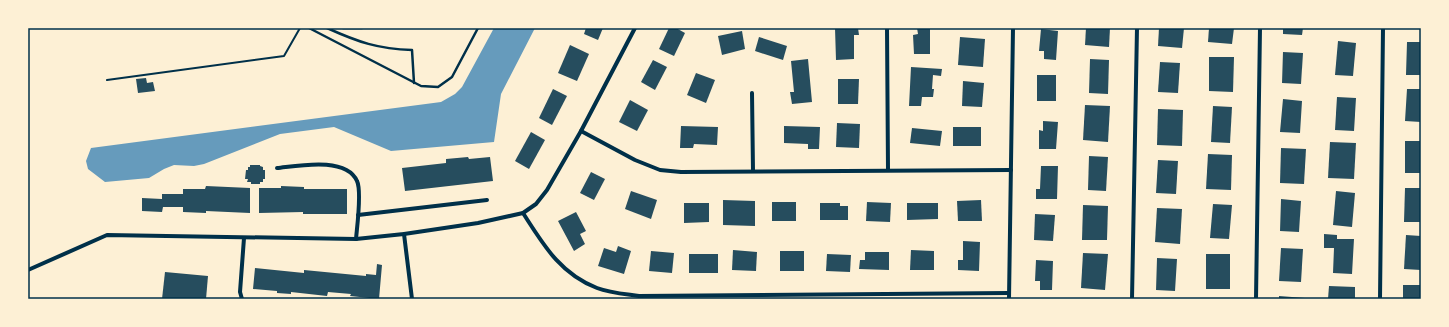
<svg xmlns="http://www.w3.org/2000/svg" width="1449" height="327" viewBox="0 0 1449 327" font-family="'Open Sans',sans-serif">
	<rect width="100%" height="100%" fill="#fdf0d5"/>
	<path fill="#669bbc" d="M494,28H535L501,94L494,142L391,151L334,127L280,134L204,164L194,166L174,165L164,169L149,178L105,182L88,169L86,161L91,148L441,102L455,94L462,87Z"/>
	<g fill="#264d5e">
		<path d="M586,28H603L598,40L584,34Z"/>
		<path d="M669,28H676L685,33L674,56L659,49Z"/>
		<path d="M835,28H858L859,35H854V59L836,60Z"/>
		<path d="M917,28H930V54H914L913,35L918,34Z"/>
		<path d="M1086,28H1110L1109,47L1085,45Z"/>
		<path d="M1159,28H1184L1182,48L1158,46Z"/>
		<path d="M1209,28H1234L1232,44L1208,42Z"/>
		<path d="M1283,28H1303L1302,35L1283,34Z"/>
		<path d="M1041,29L1058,31L1056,60L1044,59V51H1039Z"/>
		<path d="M742,31L745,49L722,55L718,36Z"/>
		<path d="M759,37L787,46L783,60L755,51Z"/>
		<path d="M960,37L985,39L983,67L958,65Z"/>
		<path d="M1338,41L1356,43L1353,76L1335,75Z"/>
		<path d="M1407,42H1421V75H1406Z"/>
		<path d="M570,45L589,54L577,81L558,73Z"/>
		<path d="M1283,52L1303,53L1301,84L1282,83Z"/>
		<path d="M1209,57H1234L1233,92L1209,91Z"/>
		<path d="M808,59L812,102L792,104L790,92H794L791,61Z"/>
		<path d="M1090,59L1109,60L1108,94L1089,93Z"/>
		<path d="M653,60L667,67L655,90L641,82Z"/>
		<path d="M1160,62L1180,63L1178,93L1158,92Z"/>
		<path d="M911,67L942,69L941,76L933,75L932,89H934L933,97H922L921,106H909Z"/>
		<path d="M696,73L715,80L706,103L687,95Z"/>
		<rect x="1037" y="75" width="19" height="26"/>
		<path d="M146,78L147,83L153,82L155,91L138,93L136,79Z"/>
		<path d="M838,79H859L858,104H838Z"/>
		<path d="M963,81L984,83L982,107L962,106Z"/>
		<path d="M553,89L567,96L552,125L539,118Z"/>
		<path d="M1407,89H1421V122L1405,121Z"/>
		<path d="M1337,97L1356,98L1354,131L1335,130Z"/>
		<path d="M1283,99L1302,101L1300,133L1280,132Z"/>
		<path d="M630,100L648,110L637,131L619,122Z"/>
		<path d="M1085,105L1110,106L1108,142L1083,140Z"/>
		<path d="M1213,106L1232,107L1230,143L1211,142Z"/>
		<path d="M1158,109L1183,110L1182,146L1157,145Z"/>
		<path d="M1043,121L1058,122L1056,149H1039V130L1043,131Z"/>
		<path d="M837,123L860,124L859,148L836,147Z"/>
		<path d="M681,126L718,127L717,145L694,144L693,148H680Z"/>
		<path d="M784,126L820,127L819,149H808V144L784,143Z"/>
		<rect x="953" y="127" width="28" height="19"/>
		<path d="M912,128L942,131L940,146L910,143Z"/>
		<path d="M531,132L545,140L529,169L515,161Z"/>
		<rect x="1405" y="141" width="16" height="32"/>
		<path d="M1330,142L1356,143L1354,179L1328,178Z"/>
		<path d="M1281,148L1306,149L1304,184L1280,183Z"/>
		<path d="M1208,154L1232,155L1231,190L1206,189Z"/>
		<path d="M1089,156L1108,157L1106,191L1088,190Z"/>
		<path d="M468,157L469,159L490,157L493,181L405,191L402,168L446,163V159Z"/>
		<path d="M1158,160L1178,161L1176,194L1156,193Z"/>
		<path d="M250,165H260V166L263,167V170H265V179H263V182H260V184H251V182H247L248,179H245L246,170H248V167H250Z"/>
		<path d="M1041,166H1058L1057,199H1036V189H1040Z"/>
		<path d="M591,172L605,179L594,200L580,193Z"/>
		<path d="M206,186L250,188V213L206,211V213L183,212V207H163L162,212L142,211V198L162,199V194H183V189H205Z"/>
		<path d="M281,186L304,187V189H347V214H303V212L259,213V188H281Z"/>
		<path d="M1405,188H1421V222H1404Z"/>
		<path d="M631,191L657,200L651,219L625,209Z"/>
		<path d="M1336,191L1355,193L1352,227L1333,225Z"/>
		<path d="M1281,199L1301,201L1299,232L1280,231Z"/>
		<path d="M723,200L755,201V226L723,225Z"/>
		<path d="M981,200L982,221H958L957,201Z"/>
		<rect x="772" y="202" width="24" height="19"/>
		<path d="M867,202L891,203L890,222L866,221Z"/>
		<path d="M684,203H709V222L684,223Z"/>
		<path d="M820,203H840V206H848V220H820Z"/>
		<path d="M907,203H938V219L907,220Z"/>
		<path d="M1213,204L1232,205L1229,239L1210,238Z"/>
		<path d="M1083,205L1108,206L1107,240H1082Z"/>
		<path d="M1157,208L1182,209L1180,244L1155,242Z"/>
		<path d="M576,212L586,231L580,234L585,244L574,251L558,221Z"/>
		<path d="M1035,214L1055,215L1053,241L1034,240Z"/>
		<path d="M1324,234L1337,235V239H1354L1352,274L1333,273L1334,248H1324Z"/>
		<path d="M1406,235L1421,236V270L1404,269Z"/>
		<path d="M963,241L980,242L979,271L958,270V260H963Z"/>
		<path d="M618,246L631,251L624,274L598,266L604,248L616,252Z"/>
		<path d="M1281,248L1303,249L1301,282L1279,281Z"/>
		<path d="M733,250L757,252L756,271L732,270Z"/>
		<path d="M911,250L934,251V270H910Z"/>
		<path d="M651,251L674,253L672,273L649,271Z"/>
		<rect x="780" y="251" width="24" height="20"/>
		<path d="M865,252H889V270L859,269L860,260H865Z"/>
		<path d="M1083,253L1108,254L1105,290L1081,288Z"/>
		<rect x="689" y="254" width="29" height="19"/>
		<path d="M827,254L851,255L850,272L826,271Z"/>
		<rect x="1206" y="254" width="24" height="35"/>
		<path d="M1157,258L1177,259L1175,291L1156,290Z"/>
		<path d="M1036,260L1053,261L1052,290H1040V281H1035Z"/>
		<path d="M377,264L382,265L379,299L350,296L351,294L328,292L327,296L291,292V294L277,293V291L253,289L255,268L304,273V270L366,276V274L376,275Z"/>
		<path d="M165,272L208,276L206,299H162Z"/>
		<rect x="1403" y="285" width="18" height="14"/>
		<path d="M1329,286L1355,287V299H1328Z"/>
		<path d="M1279,296L1305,298V299H1279Z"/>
	</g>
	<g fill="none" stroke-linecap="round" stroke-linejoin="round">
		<path stroke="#003049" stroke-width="2" d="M107,80L284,56L300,28"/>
		<g stroke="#003049" stroke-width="2.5">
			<path d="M309,28L421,86L438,87L452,77L478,28"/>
			<path d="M327,28C358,42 378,49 412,50L414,83"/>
			<path d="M343,28H362"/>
		</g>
		<g stroke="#003049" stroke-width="4">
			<path d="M887,28L888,170"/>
			<path d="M752,93L753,171"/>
			<path d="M581,131L635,160L660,170L681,172L1011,170"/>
			<path d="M277,168C297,166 346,156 357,181C362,191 357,227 356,239"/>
			<path d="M523,213C543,244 560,274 597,288C610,293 625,294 639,296L1009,293"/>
			<path d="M358,215L487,200"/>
			<path d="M404,234L412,299"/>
			<path d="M28,270L107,235L356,239L404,234L478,223L523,213L536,204L547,190L581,131L635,28"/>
			<path d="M242,299L240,292L244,238"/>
			<path d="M1009,299L1013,28"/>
			<path d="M1132,299L1137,28"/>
			<path d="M1256,299L1260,28"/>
			<path d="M1380,299L1383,28"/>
		</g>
	</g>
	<rect width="1449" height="327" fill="none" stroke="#fdf0d5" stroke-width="58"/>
	<rect x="29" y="29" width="1391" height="269" fill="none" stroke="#003049" stroke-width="1.5"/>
</svg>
